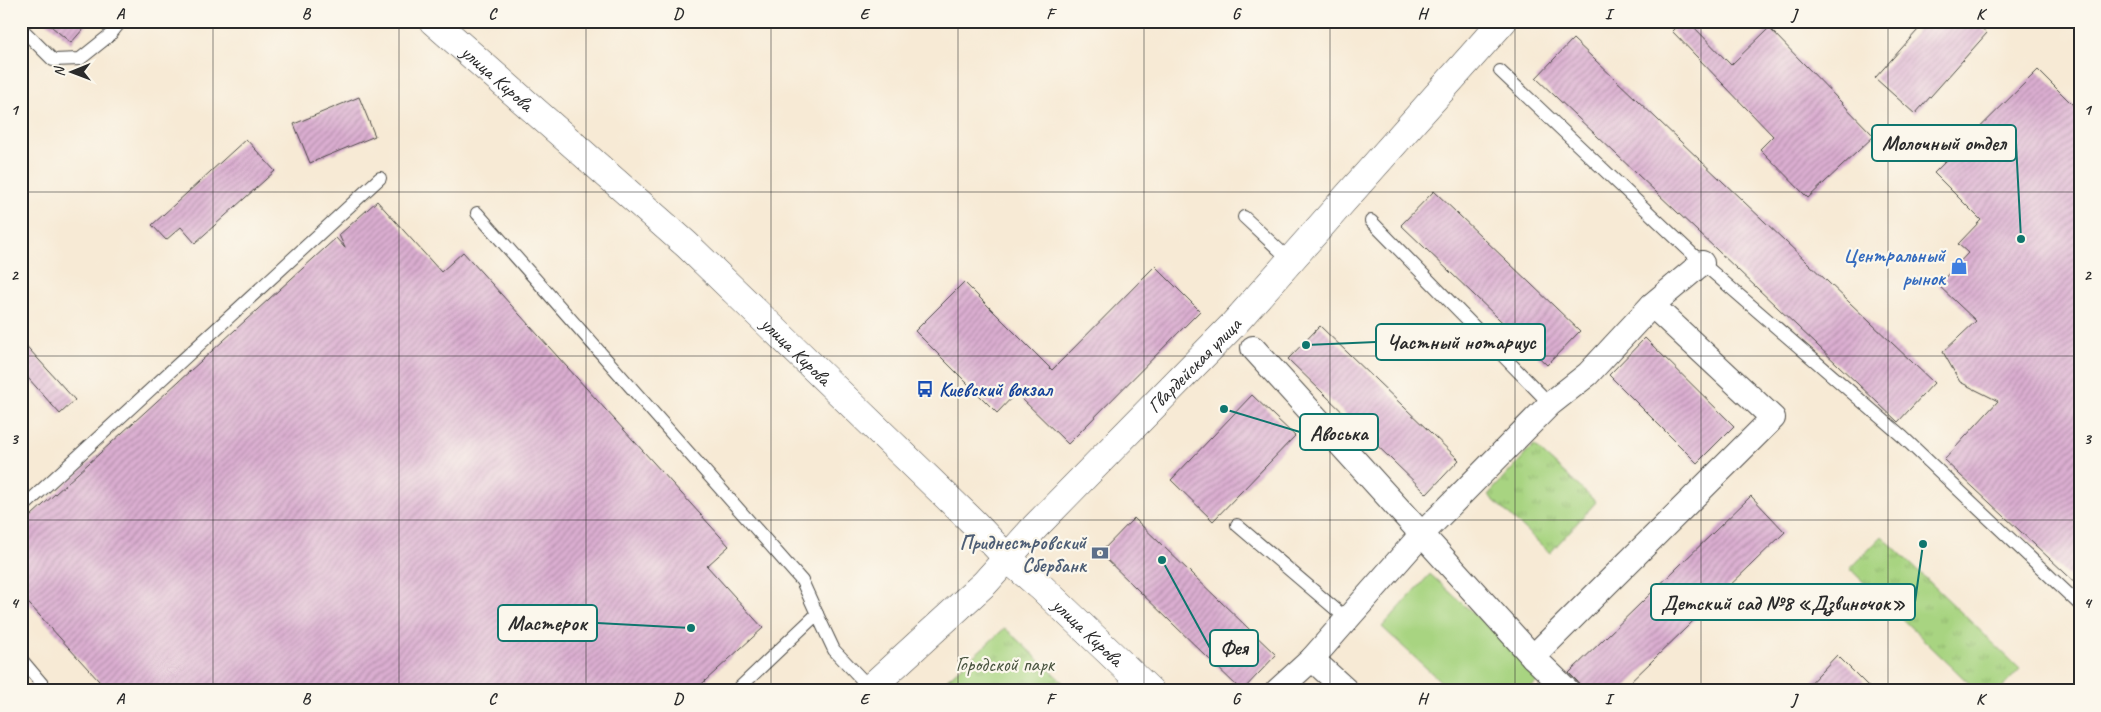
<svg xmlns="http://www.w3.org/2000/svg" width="2101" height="712" viewBox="0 0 2101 712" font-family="Caveat,sans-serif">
	<defs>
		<pattern id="grass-tufts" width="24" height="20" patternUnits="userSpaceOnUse" patternTransform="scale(1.25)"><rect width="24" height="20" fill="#a8d481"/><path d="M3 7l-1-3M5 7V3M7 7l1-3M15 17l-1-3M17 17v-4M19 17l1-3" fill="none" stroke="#91b670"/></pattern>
		<pattern id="building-hatch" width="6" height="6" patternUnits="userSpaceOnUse" patternTransform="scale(1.25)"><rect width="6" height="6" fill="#dbaed1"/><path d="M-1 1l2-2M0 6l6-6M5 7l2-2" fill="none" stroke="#b28eaa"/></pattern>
	</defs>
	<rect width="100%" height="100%" fill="#fbf7ec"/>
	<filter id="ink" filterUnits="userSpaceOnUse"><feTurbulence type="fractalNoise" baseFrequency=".02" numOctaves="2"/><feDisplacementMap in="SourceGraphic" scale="10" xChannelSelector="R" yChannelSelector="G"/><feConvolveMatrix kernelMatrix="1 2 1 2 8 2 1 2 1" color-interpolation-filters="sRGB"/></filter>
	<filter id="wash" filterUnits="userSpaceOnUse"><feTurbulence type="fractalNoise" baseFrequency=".0096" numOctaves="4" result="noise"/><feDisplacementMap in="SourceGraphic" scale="20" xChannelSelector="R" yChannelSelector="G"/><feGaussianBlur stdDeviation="1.12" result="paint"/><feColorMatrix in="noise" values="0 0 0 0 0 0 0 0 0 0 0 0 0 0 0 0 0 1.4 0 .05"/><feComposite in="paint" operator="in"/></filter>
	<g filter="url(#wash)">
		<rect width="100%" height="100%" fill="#f7ead5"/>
		<g fill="url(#grass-tufts)" stroke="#6a8056">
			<path d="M1534,445L1596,502L1550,553L1488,495Z"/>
			<path d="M1882,536L2020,669L1999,691H1977L1850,569Z"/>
			<path d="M1005,628L1072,691H934Z"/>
		</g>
		<path fill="#a8d481" stroke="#6a8056" d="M1430,574L1542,676L1528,691H1451L1382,627Z"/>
		<g id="blocks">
			<g fill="url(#building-hatch)">
				<path d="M45,21H90L71,43Z"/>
				<path d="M1682,21H1688L1731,65L1769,28L1874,136L1808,198L1760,149L1773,136L1672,31Z"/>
				<path d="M1926,21H1974L1987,33L1915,114L1875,78Z"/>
				<path d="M1573,39L1934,383L1898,422L1536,78Z"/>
				<path d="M2038,70L2080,112V587L1944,460L1998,401L1960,382L1943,352L1976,321L1938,285L1968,253L1958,244L1981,220L1934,173Z"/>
				<path d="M359,97L375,136L310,163L294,124Z"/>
				<path d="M246,139L275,171L195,243L181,227L166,240L152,225Z"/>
				<path d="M1434,191L1580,331L1547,365L1401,225Z"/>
				<path d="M377,201L441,272L463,252L729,546L707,566L763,628L694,691H108L21,595V525L336,238L345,248L339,235Z"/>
				<path d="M1155,266L1200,311L1068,444L1016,393L997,413L915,331L964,282L1052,370Z"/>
				<path d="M1320,326L1459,460L1427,494L1288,359Z"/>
				<path d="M1645,338L1734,426L1697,463L1609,375Z"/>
				<path d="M21,340L75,400L60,414L21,370Z"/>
				<path d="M1252,395L1295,436L1213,521L1171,480Z"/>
				<path d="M1751,496L1785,532L1621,691H1582L1578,682L1569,673Z"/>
				<path d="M1134,518L1276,655L1242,691L1100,553Z"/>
				<path d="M1837,655L1873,691H1803Z"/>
			</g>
		</g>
	</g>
	<g filter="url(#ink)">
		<use href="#blocks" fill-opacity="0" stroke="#4a4844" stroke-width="1"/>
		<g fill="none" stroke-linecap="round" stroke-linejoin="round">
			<g stroke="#4a4844" stroke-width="14">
				<g id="service">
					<path d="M21,28L53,60L80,59L110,35L121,21"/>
					<path d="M1500,71L1702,263L1903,437L2080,605"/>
					<path d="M477,213L802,581L817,614"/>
					<path d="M1244,217L1291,261"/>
					<path d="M1371,221L1550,404"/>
					<path d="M21,509L380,178"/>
					<path d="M1237,525L1347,619"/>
					<path d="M21,659L48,691"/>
					<path d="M736,691L817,614L834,650L870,688"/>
				</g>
			</g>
			<g stroke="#4a4844" stroke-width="26">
				<g id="minor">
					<path d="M1253,348L1533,657L1568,691"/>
					<path d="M1533,657L1773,418L1652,305"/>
					<path d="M1312,659L1347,691"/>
					<path d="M1277,691L1312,659L1422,534L1550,404L1588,374L1652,305L1702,263"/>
				</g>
			</g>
			<g stroke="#4a4844" stroke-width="29">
				<g id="tertiary">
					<path id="s1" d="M867,691L985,583L1035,527L1232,326L1503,21"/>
				</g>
			</g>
			<g stroke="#4a4844" stroke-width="29">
				<g id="secondary">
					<path id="s2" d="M433,21L687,245L975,524L1008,559L1042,588L1150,691"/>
				</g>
			</g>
			<use href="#service" stroke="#fff" stroke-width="12"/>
			<use href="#minor" stroke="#fff" stroke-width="24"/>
			<use href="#tertiary" stroke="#fff" stroke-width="28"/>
			<use href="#secondary" stroke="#fff" stroke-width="28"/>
		</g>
	</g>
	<path fill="none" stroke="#2b2b2b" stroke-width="1" stroke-opacity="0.55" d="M213,21V691M399,21V691M586,21V691M771,21V691M958,21V691M1144,21V691M1330,21V691M1515,21V691M1701,21V691M1888,21V691M21,192H2080M21,356H2080M21,520H2080"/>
	<defs>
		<g id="shop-bare" transform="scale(1.35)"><path d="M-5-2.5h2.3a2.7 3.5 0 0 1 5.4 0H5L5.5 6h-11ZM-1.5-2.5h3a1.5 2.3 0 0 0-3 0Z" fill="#3f7fe0" stroke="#fbf7ec" stroke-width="2.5" paint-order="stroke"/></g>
		<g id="bus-bare" transform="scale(1.35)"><path d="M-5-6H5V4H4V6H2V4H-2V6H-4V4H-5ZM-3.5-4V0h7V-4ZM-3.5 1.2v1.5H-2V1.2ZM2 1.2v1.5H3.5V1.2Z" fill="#1a4fb4" stroke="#fbf7ec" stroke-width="2.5" paint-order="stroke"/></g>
		<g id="bank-bare" transform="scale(1.35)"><path d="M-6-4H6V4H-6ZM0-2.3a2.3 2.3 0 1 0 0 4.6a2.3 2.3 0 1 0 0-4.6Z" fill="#5c6f8a" stroke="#fbf7ec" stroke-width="2.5" paint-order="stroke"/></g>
	</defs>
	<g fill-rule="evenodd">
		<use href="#shop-bare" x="1959" y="266"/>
		<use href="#bus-bare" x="925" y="389"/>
		<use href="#bank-bare" x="1100" y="553"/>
	</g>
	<g text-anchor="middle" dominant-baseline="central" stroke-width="4.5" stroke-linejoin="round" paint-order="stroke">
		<g font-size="20" fill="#2b2b2b" stroke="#fbf7ec">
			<text stroke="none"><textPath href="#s2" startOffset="86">улица Кирова</textPath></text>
			<text stroke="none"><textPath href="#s2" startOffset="491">улица Кирова</textPath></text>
			<text stroke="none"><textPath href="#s1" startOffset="462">Гвардейская улица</textPath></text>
			<text stroke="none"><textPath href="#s2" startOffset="896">улица Кирова</textPath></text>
		</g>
		<g font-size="20" font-weight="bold" fill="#366cbe" stroke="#fbf7ec" text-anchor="end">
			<text x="1945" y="255">Центральный<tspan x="1945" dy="23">рынок</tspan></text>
		</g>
		<g font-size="20" font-weight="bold" fill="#164399" stroke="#fbf7ec" text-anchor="start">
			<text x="939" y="389">Киевский вокзал</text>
		</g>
		<g font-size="20" font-weight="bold" fill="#4e5e75" stroke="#fbf7ec" text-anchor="end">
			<text x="1086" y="542">Приднестровский<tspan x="1086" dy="23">Сбербанк</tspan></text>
		</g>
		<g font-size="20" fill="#4a5540" stroke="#fbf7ec">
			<text x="1005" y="664">Городской парк</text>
		</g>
	</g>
	<path fill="none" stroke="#0f766e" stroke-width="2" d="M2021 239L2016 143M1306 345L1376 342M1224 409L1300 432M1923 544L1915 602M691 628L597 623M1162 560L1210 648"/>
	<g fill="#0f766e" stroke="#fbf7ec" stroke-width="2">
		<circle cx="2021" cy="239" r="5"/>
		<circle cx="1306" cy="345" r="5"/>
		<circle cx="1224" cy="409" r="5"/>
		<circle cx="1923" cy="544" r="5"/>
		<circle cx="691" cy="628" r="5"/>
		<circle cx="1162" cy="560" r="5"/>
	</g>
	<g fill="#fbf7ec" stroke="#0f766e" stroke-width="2">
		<rect x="1872" y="125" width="144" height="36" rx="5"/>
		<rect x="1376" y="324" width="169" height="36" rx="5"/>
		<rect x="1300" y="414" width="78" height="36" rx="5"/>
		<rect x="1651" y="584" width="264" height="36" rx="5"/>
		<rect x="498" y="605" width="99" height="36" rx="5"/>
		<rect x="1210" y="630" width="48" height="36" rx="5"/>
	</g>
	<g font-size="21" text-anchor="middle" font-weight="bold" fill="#2b2b2b">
		<text x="1944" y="150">Молочный отдел</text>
		<text x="1461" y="349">Частный нотариус</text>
		<text x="1339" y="440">Авоська</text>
		<text x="1783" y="610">Детский сад №8 «Дзвиночок»</text>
		<text x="547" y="630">Мастерок</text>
		<text x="1234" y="655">Фея</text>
	</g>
	<rect width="2101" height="712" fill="none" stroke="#fbf7ec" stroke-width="55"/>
	<g transform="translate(72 72) rotate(269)" stroke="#fbf7ec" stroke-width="4" paint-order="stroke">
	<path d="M0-4L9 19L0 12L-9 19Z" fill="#2b2b2b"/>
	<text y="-8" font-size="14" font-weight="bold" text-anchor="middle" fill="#2b2b2b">N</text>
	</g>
	<rect x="28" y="28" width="2046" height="656" fill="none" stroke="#2b2b2b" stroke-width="2"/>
	<g font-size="16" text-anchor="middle" font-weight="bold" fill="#2b2b2b">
		<text x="120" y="19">A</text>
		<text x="306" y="19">B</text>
		<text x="492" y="19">C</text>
		<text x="678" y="19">D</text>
		<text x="864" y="19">E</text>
		<text x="1050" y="19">F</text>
		<text x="1236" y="19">G</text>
		<text x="1422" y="19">H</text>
		<text x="1608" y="19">I</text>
		<text x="1794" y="19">J</text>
		<text x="1980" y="19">K</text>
		<text x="14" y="115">1</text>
		<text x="2087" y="115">1</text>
		<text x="14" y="280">2</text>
		<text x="2087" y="280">2</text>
		<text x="14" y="444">3</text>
		<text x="2087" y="444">3</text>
		<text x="14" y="608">4</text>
		<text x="2087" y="608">4</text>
		<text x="120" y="704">A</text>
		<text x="306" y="704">B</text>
		<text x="492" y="704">C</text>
		<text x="678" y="704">D</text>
		<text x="864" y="704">E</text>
		<text x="1050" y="704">F</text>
		<text x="1236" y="704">G</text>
		<text x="1422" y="704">H</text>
		<text x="1608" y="704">I</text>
		<text x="1794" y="704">J</text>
		<text x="1980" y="704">K</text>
	</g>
</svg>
